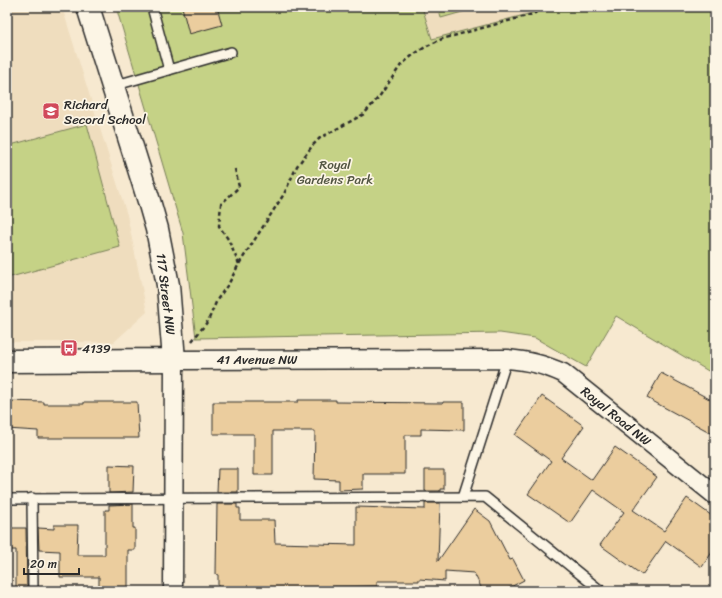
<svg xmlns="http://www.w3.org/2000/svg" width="722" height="598" viewBox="0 0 722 598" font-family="Sriracha,sans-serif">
	<rect width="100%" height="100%" fill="#f7e9d0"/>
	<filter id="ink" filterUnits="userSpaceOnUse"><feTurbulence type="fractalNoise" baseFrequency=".025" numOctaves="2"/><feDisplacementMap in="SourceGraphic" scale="8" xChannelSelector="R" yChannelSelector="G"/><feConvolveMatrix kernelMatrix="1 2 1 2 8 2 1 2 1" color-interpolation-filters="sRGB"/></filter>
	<g filter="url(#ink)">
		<g fill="#efddbe">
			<path d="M7,7H62L127,215L147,312L114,342H7Z"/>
			<path d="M422,7H555L432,39Z"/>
		</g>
		<g fill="#c5d286" stroke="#787e58">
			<path d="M116,7H422L432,39L555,7H715V375L616,316L586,367L535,338L500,333L196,338L183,233Z"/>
			<path d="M438,7H480L441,18Z"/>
			<path d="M87,124L120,247L7,278V146Z"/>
		</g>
		<g fill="#ebcd9e" stroke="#2b2b2b">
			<path d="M182,7H217L222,25L189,34Z"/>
			<path d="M661,373L715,402V435L647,398Z"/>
			<path d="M542,396L584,426L561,458L592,480L615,447L657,477L633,510L664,531L687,498L715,518V548L702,567L666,541L642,575L600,545L624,512L593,490L570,523L528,494L551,461L515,435Z"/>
			<path d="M298,400H336V402L443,403V402H464V430L421,429V435H405V474H363V489L339,490V480L314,479L315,431H273V475H254V434H213V402H298Z"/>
			<path d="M7,401L44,402V404H84V402H137L139,438H38V431L7,429Z"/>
			<path d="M109,465L134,466L133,492L109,493Z"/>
			<path d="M218,469H238V492H217Z"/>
			<path d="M425,470H444V489H440V491H425Z"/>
			<path d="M425,503H440L438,561L474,509L490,521L510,560L513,559L524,580L503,591H483L474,573L445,571V581L419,579V581H377V586L334,587V591L218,590V575L216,574L217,504H237V508H240V520H274L275,543L356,545V507L425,509Z"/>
			<path d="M133,504V528H135V550H128V591H99V577H60V551L39,550L38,528L54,529V525H78L77,555H105V510H109V505Z"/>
			<path d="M11,528H26L27,591H16V550H11Z"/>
		</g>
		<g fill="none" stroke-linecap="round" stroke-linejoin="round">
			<g stroke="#2b2b2b" stroke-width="12">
				<g id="service">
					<path d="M152,7L169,70"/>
					<path d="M113,86L231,52"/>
					<path d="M463,497L507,359"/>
					<path d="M32,498L33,591"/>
					<path d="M7,499L485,497L601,591"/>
				</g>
			</g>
			<g stroke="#2b2b2b" stroke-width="21">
				<path id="minor" d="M173,591L174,360L507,359C529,361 542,364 563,373L715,495"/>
			</g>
			<g stroke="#2b2b2b" stroke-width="25">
				<path id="tertiary" d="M7,361L174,360L168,285L157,229L149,201L88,7"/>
			</g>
			<g stroke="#2b2b2b" stroke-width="2.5" stroke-dasharray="4 3" stroke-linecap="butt">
				<path d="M235,169L239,187L221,204L219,226L228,239L239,264"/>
				<path d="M192,341L208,321L217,300L229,283L239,264L284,194L297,166L313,145L320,138L364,114L379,97L401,65L413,55L427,46L442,39L530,15L535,13L541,7"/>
			</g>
			<use href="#service" stroke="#fcf5e5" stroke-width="9"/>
			<use href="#minor" stroke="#fcf5e5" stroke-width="18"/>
			<use href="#tertiary" stroke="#fcf5e5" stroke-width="22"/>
		</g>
	</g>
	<defs>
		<g id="school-square" transform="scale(0.9)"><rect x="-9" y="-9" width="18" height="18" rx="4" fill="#d1495b" stroke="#fcf5e5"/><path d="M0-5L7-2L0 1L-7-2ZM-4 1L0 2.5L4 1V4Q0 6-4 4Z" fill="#fff"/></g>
		<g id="bus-square" transform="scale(0.9)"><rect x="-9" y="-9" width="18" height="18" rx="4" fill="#d1495b" stroke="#fcf5e5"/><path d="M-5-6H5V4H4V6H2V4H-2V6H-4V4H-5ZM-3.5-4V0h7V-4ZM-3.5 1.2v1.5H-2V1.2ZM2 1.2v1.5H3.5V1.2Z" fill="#fff"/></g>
	</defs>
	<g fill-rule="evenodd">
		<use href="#school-square" x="51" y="111"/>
		<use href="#bus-square" x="69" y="348"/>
	</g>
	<g text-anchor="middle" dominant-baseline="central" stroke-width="3.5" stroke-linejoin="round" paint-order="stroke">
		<g font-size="13" fill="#2b2b2b" stroke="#fcf5e5" text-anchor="start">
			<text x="64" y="104">Richard<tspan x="64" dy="15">Secord School</tspan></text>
			<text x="82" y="348">4139</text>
		</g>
		<g font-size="13" fill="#525542" stroke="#fcf5e5">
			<text x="335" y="164">Royal<tspan x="335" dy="15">Gardens Park</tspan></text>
		</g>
		<g font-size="13" fill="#2b2b2b" stroke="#fcf5e5">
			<text transform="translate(166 294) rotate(83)">117 Street NW</text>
			<text x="257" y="359">41 Avenue NW</text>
			<text transform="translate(616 416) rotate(39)">Royal Road NW</text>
		</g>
	</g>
	<rect width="722" height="598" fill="none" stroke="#fcf5e5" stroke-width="24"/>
	<rect x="12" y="12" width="698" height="574" fill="none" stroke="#2b2b2b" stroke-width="1.5" filter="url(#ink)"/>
	<path d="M24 568v6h55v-6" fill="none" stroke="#2b2b2b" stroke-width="2"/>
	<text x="30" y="568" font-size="12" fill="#2b2b2b" stroke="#fcf5e5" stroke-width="3" paint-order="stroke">20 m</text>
</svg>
